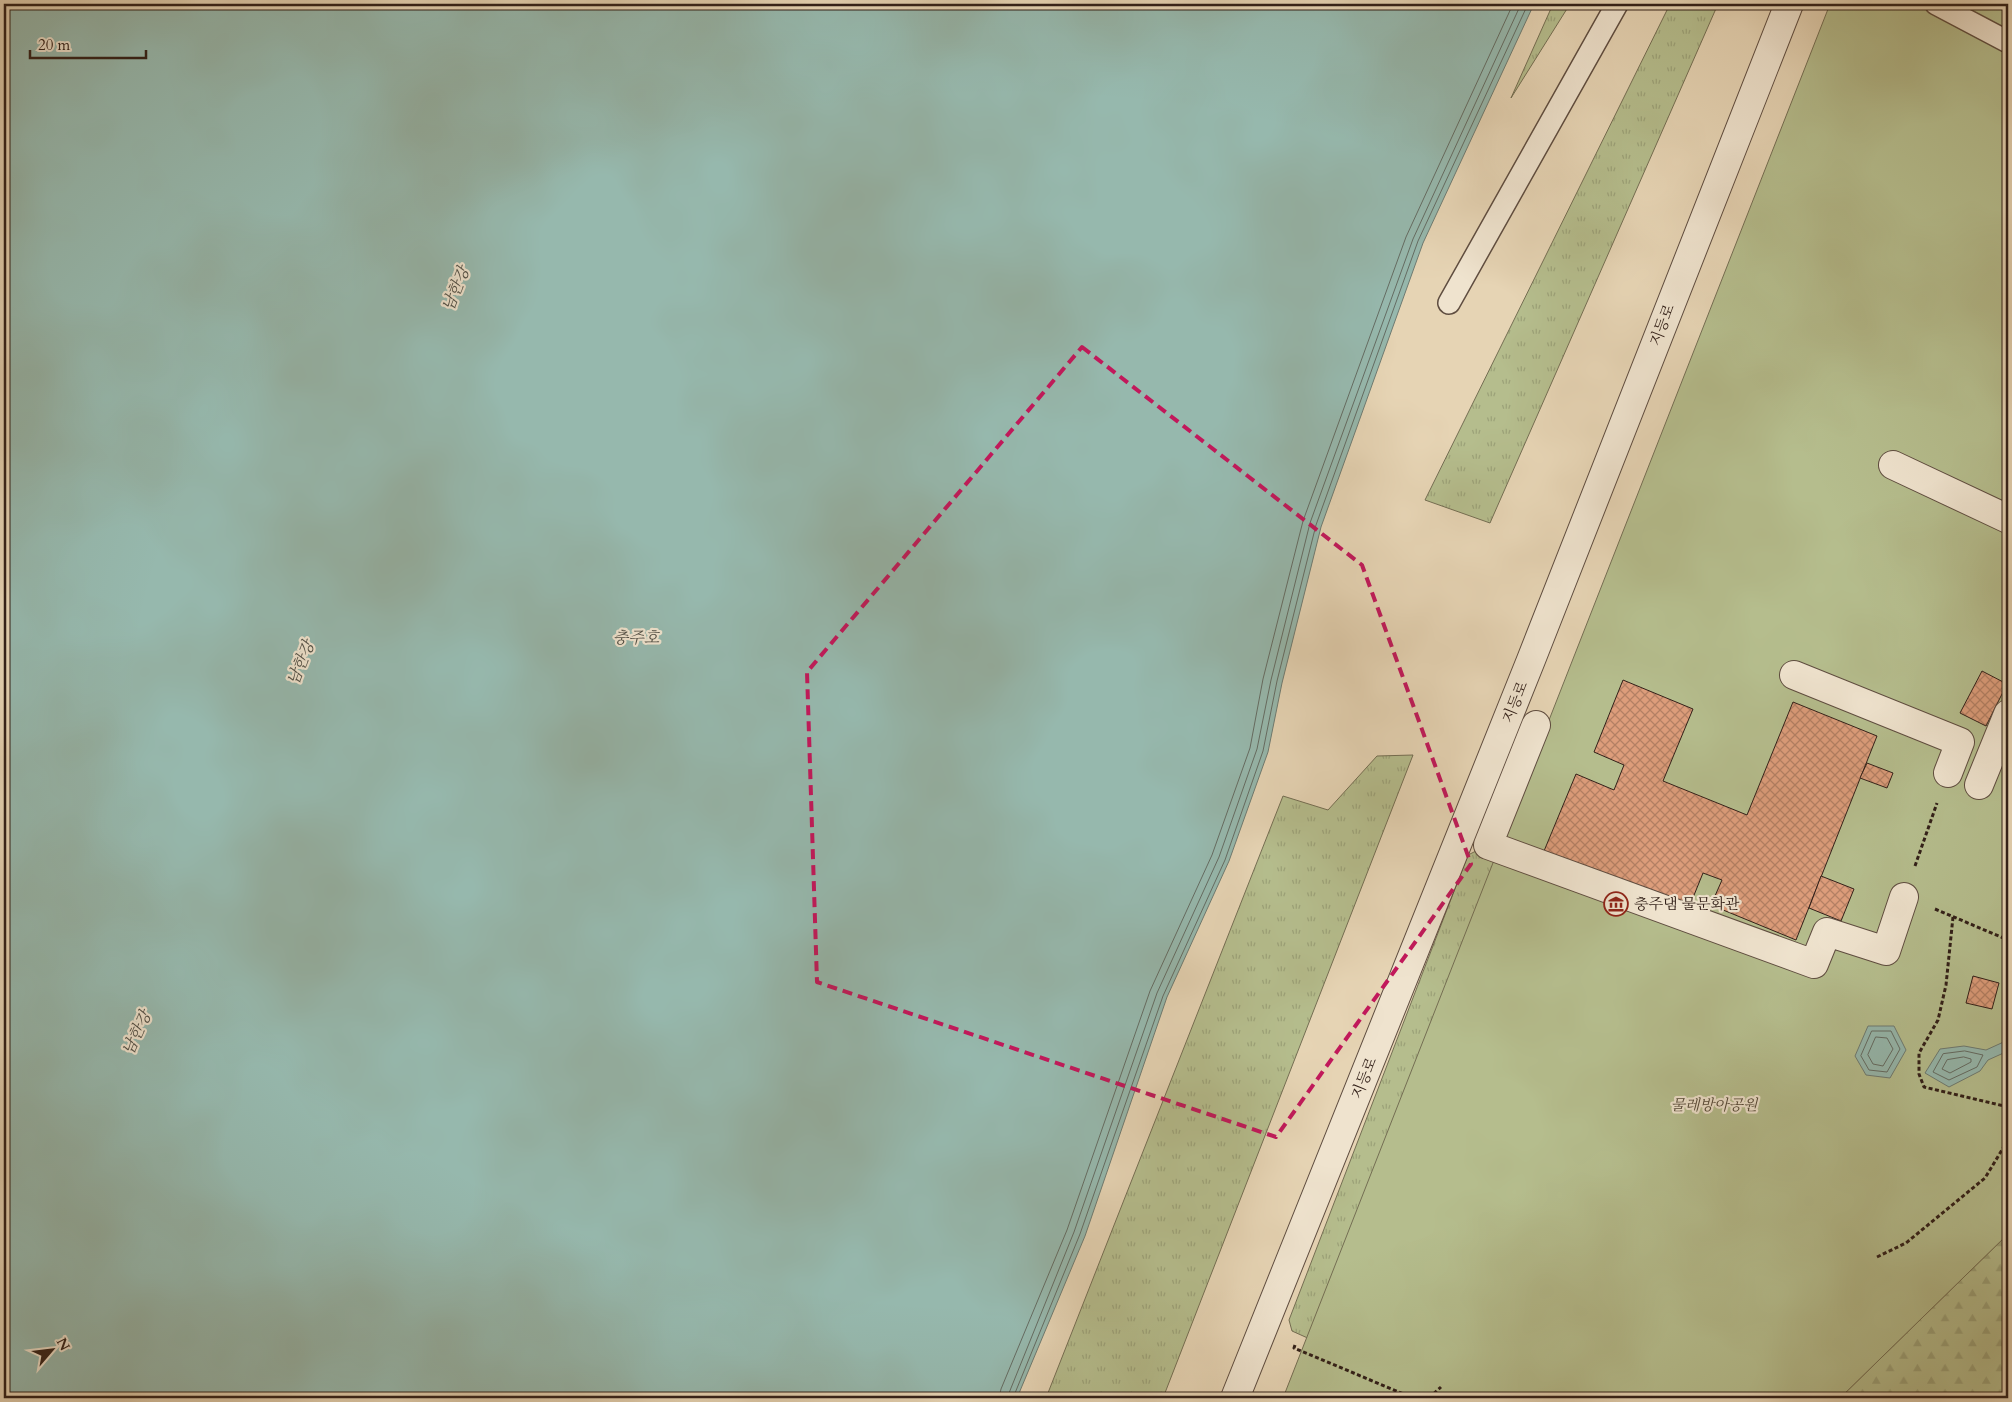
<svg xmlns="http://www.w3.org/2000/svg" width="2012" height="1402" viewBox="0 0 2012 1402" font-family="Cardo,'Noto Serif KR',serif">
	<defs>
		<pattern id="grass-tufts" width="24" height="20" patternUnits="userSpaceOnUse" patternTransform="scale(1.25)"><rect width="24" height="20" fill="#b5bd8d"/><path d="M3 7l-1-3M5 7V3M7 7l1-3M15 17l-1-3M17 17v-4M19 17l1-3" fill="none" stroke="#9ca279"/></pattern>
		<pattern id="forest-firs" width="22" height="20" patternUnits="userSpaceOnUse" patternTransform="scale(1.25)"><rect width="22" height="20" fill="#b5bd8d"/><path d="M5 1l3.5 6h-7zM16 11l3.5 6h-7z" fill="#9ca279"/></pattern>
		<pattern id="building-cross-hatch" width="8" height="8" patternUnits="userSpaceOnUse" patternTransform="scale(1.25)"><rect width="8" height="8" fill="#dd9d7b"/><path d="M0 0l8 8M0 8l8-8" fill="none" stroke="#b48064"/></pattern>
	</defs>
	<rect width="100%" height="100%" fill="#e6d4b4"/>
	<filter id="stains"><feTurbulence type="fractalNoise" baseFrequency=".004" numOctaves="4"/><feColorMatrix values="0 0 0 0 .2 0 0 0 0 .09 0 0 0 0 .02 0 0 0 .5 -.17"/></filter>
	<radialGradient id="worn" r=".72"><stop offset=".6" stop-color="#630" stop-opacity="0"/><stop offset="1" stop-color="#630" stop-opacity=".3"/></radialGradient>
	<g fill="url(#grass-tufts)" stroke="#746e53">
		<path d="M1553,4H1570L1511,98Z"/>
		<path d="M1670,4H1718L1490,523L1425,500Z"/>
		<path d="M1413,755L1163,1398H1046L1283,796L1328,810L1377,756Z"/>
		<path d="M1478,850L1589,893L1406,1382L1292,1331L1289,1320L1468,855Z"/>
	</g>
	<path fill="url(#forest-firs)" stroke="#746e53" d="M2008,1234V1398H1840Z"/>
	<path fill="#b5bd8d" stroke="#746e53" d="M1830,4H2008V1234L1840,1398H1283Z"/>
	<g fill="#96b8ad" stroke="#6e7b72">
		<path d="M4,4H1534L1423,243L1321,527L1282,683L1268,752L1229,861L1167,997L1085,1236L1017,1398H4Z"/>
		<path d="M1868,1026H1894L1906,1050L1890,1078L1866,1075L1855,1056Z"/>
		<path d="M2008,1040V1051L1988,1060L1980,1071L1949,1087L1925,1073L1940,1049L1964,1046L1986,1050Z"/>
	</g>
	<g fill="none" stroke-linecap="round" stroke-linejoin="round">
		<g stroke="#646c63" stroke-width="1">
			<path d="M1872,1031H1891L1900,1049L1887,1072L1869,1070L1861,1056Z"/>
			<path d="M1876,1037L1887,1038L1893,1049L1883,1066L1873,1064L1868,1055Z"/>
			<path d="M1965,1051L1983,1055L1977,1067L1949,1080L1933,1072L1943,1054Z"/>
			<path d="M1964,1057L1971,1059V1062L1950,1073L1942,1069L1947,1060Z"/>
			<path d="M999,1398L1001,1389L1067,1230L1150,991L1212,855L1250,748L1263,679L1303,521L1406,237L1513,4"/>
			<path d="M1007,1398L1074,1232L1157,993L1219,857L1257,749L1271,680L1310,523L1413,239L1521,4"/>
			<path d="M1013,1398L1080,1234L1163,996L1225,860L1263,751L1277,681L1316,525L1418,241L1528,4"/>
		</g>
	</g>
	<g fill="url(#building-cross-hatch)" stroke="#322019">
		<path d="M1982,671L2007,684L1986,726L1960,713Z"/>
		<path d="M1623,680L1693,709L1663,781L1747,815L1793,702L1877,736L1796,940L1711,905L1722,880L1703,873L1688,910L1544,851L1576,774L1614,790L1624,765L1594,752Z"/>
		<path d="M1867,763L1893,773L1887,788L1860,778Z"/>
		<path d="M1821,876L1854,889L1841,921L1809,908Z"/>
		<path d="M1973,976L1999,983L1992,1009L1966,1003Z"/>
	</g>
	<g fill="none" stroke-linecap="round" stroke-linejoin="round">
		<g stroke="#5f4d40" stroke-width="24">
			<g id="service">
				<path d="M1936,4L2008,42"/>
				<path d="M1449,303L1617,4"/>
			</g>
		</g>
		<g stroke="#5f4d40" stroke-width="30">
			<g id="pedestrian">
				<path d="M1893,465L2008,519"/>
				<path d="M1794,675L1960,742L1948,773"/>
				<path d="M1536,725L1488,845L1814,964L1827,932L1886,951L1904,897"/>
				<path d="M1979,785L2008,714"/>
			</g>
		</g>
		<g stroke="#5f4d40" stroke-width="30">
			<path id="tertiary" d="M1235,1398L1531,660L1789,4"/>
		</g>
		<g stroke="#322019" stroke-width="3" stroke-dasharray="4 2.5" stroke-linecap="butt">
			<path d="M1915,866L1937,803"/>
			<path d="M1935,909L2008,940"/>
			<path d="M1953,917L1946,985L1938,1020L1919,1053V1074L1924,1087L2008,1107"/>
			<path d="M1877,1257L1906,1243L1985,1178L2008,1140"/>
			<path d="M1295,1345L1294,1348L1413,1398"/>
			<path d="M1432,1396L1438,1398"/>
			<path d="M1429,1398L1441,1387"/>
		</g>
		<use href="#service" stroke="#efe3ce" stroke-width="21"/>
		<use href="#pedestrian" stroke="#efe3ce" stroke-width="28"/>
		<use href="#tertiary" stroke="#efe3ce" stroke-width="28"/>
	</g>
	<path fill="none" stroke="#c2185b" stroke-width="4" stroke-dasharray="10 6" stroke-linejoin="round" d="M1082,347L1362,565L1471,864L1276,1137L817,982L807,672Z"/>
	<defs>
		<g id="museum-ring" transform="scale(1.25)"><circle r="9.5" fill="#efe3ce" stroke="#8f2418" stroke-width="1.5"/><path d="M0-6L6-3V-2H-6V-3ZM-5-1h2V3h-2ZM-1-1h2V3h-2ZM3-1h2V3H3ZM-6 4H6V6H-6Z" fill="#8f2418"/></g>
	</defs>
	<g fill-rule="evenodd">
		<use href="#museum-ring" x="1616" y="904"/>
	</g>
	<g text-anchor="middle" dominant-baseline="central" stroke-width="4.5" stroke-linejoin="round" paint-order="stroke">
		<g font-size="15" fill="#322019" stroke="#efe3ce">
			<text transform="translate(1662 325) rotate(-69)">지등로</text>
			<text transform="translate(1515 702) rotate(-68)">지등로</text>
			<text transform="translate(1364 1078) rotate(-68)">지등로</text>
		</g>
		<g font-size="15" fill="#322019" stroke="#efe3ce" text-anchor="start">
			<text x="1634" y="904">충주댐 물문화관</text>
		</g>
		<g font-size="15" font-style="italic" fill="#534736" stroke="#efe3ce">
			<text x="1714" y="1105">물레방아공원</text>
		</g>
		<g font-size="16" font-style="italic" fill="#504e45" stroke="#efe3ce">
			<text transform="translate(456 289) rotate(-68)">남한강</text>
			<text x="636" y="638">충주호</text>
			<text transform="translate(301 663) rotate(-68)">남한강</text>
			<text transform="translate(137 1033) rotate(-65)">남한강</text>
		</g>
	</g>
	<rect width="2012" height="1402" fill="none" stroke="#e6d4b4" stroke-width="20"/>
	<rect x="5" y="5" width="2002" height="1392" fill="none" stroke="#322019" stroke-width="2.5"/>
	<rect x="10" y="10" width="1992" height="1382" fill="none" stroke="#322019"/>
	<g transform="translate(52 1350) rotate(62)" stroke="#efe3ce" stroke-width="4" paint-order="stroke">
	<path d="M0-4L9 19L0 12L-9 19Z" fill="#322019"/>
	<text y="-8" font-size="14" font-weight="bold" text-anchor="middle" fill="#322019">N</text>
	</g>
	<path d="M30 50v8h116v-8" fill="none" stroke="#322019" stroke-width="2.5"/>
	<text x="38" y="50" font-size="15" fill="#322019" stroke="#efe3ce" stroke-width="4" paint-order="stroke">20 m</text>
	<rect width="100%" height="100%" filter="url(#stains)"/>
	<rect width="100%" height="100%" fill="url(#worn)"/>
</svg>
